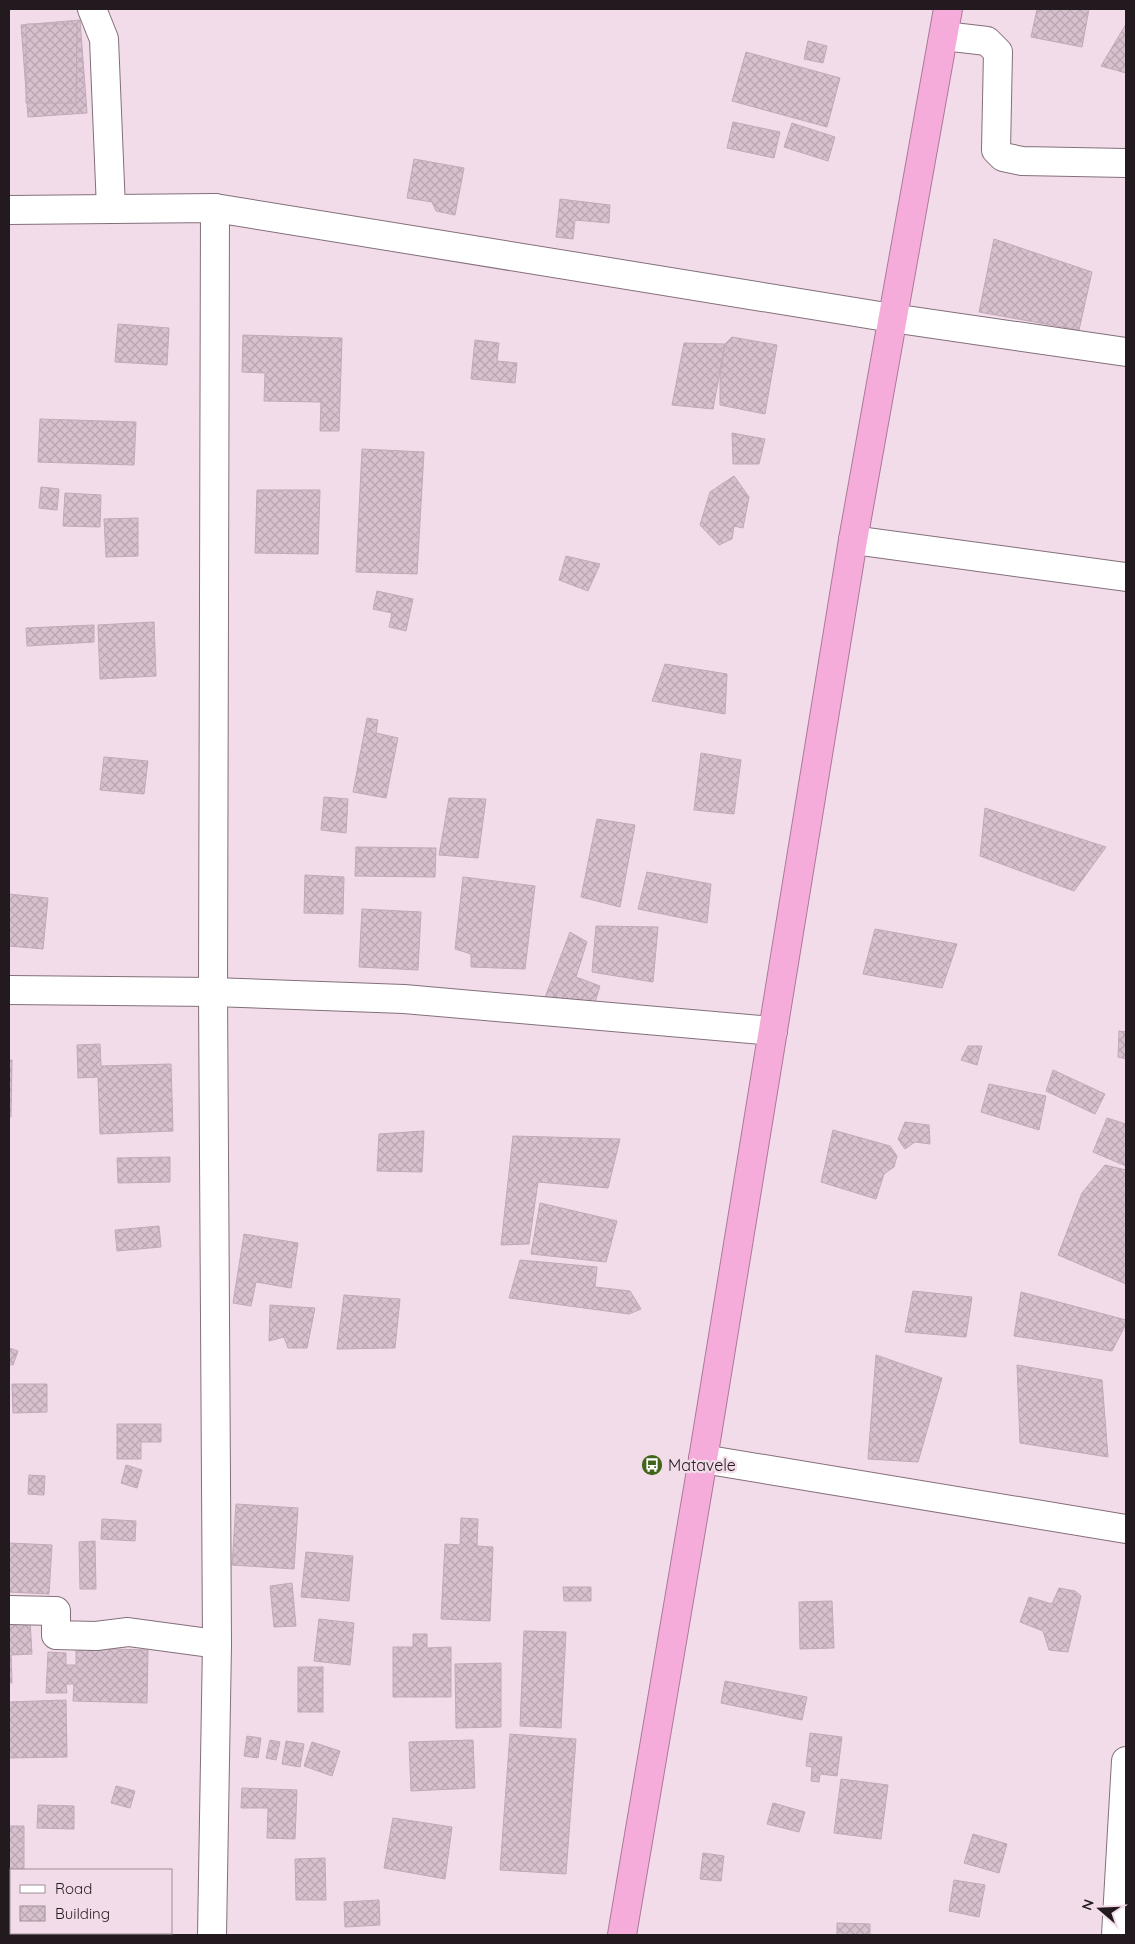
<svg xmlns="http://www.w3.org/2000/svg" width="1135" height="1944" viewBox="0 0 1135 1944" font-family="Quicksand,sans-serif">
	<defs>
		<pattern id="building-cross-hatch" width="8" height="8" patternUnits="userSpaceOnUse" patternTransform="scale(1.25)"><rect width="8" height="8" fill="#d7c1ce"/><path d="M0 0l8 8M0 8l8-8" fill="none" stroke="#b8a5b0"/></pattern>
	</defs>
	<rect width="100%" height="100%" fill="#f3dce9"/>
	<g fill="url(#building-cross-hatch)" stroke="#c0aab7">
		<path d="M1037,9H1089L1082,47L1031,37Z"/>
		<path d="M80,20L87,113L28,117L21,25Z"/>
		<path d="M26,24H77L76,103H26Z"/>
		<path d="M1126,24V73L1101,66Z"/>
		<path d="M808,41L827,46L823,63L804,59Z"/>
		<path d="M746,52L840,78L827,127L732,101Z"/>
		<path d="M733,122L780,132L774,158L727,148Z"/>
		<path d="M792,123L835,137L828,161L784,147Z"/>
		<path d="M414,159L464,168L455,215L436,211L432,202L407,198Z"/>
		<path d="M560,199L610,205L609,223L575,220L573,239L556,237Z"/>
		<path d="M994,239L1092,272L1079,330L979,312Z"/>
		<path d="M118,324L169,328L167,365L115,362Z"/>
		<path d="M243,335L342,338L339,431H320L321,402L264,401L265,373L242,372Z"/>
		<path d="M732,337L777,345L765,414L720,405V375L725,344Z"/>
		<path d="M475,340L499,343L497,361L517,363L515,383L471,379Z"/>
		<path d="M684,343L725,344L713,409L672,405Z"/>
		<path d="M40,419L136,422L134,465L38,462Z"/>
		<path d="M732,433L765,439L759,464H733Z"/>
		<path d="M362,449L424,452L417,574L356,572Z"/>
		<path d="M734,476L749,497L743,528L734,526L732,539L719,545L700,525L710,492Z"/>
		<path d="M41,487L59,489L57,510L39,508Z"/>
		<path d="M257,490H320L318,554L255,553Z"/>
		<path d="M65,493L101,495L100,527L63,526Z"/>
		<path d="M138,518V556L106,557L104,519Z"/>
		<path d="M566,556L600,564L588,591L559,580Z"/>
		<path d="M377,591L413,599L406,631L389,627L392,613L373,609Z"/>
		<path d="M154,622L156,676L100,679L98,625Z"/>
		<path d="M94,625V642L27,646L26,628Z"/>
		<path d="M665,664L727,674L725,714L652,701Z"/>
		<path d="M367,718L378,720L376,733L398,738L386,798L353,792Z"/>
		<path d="M701,753L741,760L734,814L694,810Z"/>
		<path d="M104,757L148,761L144,794L100,790Z"/>
		<path d="M324,797L348,799L346,833L321,830Z"/>
		<path d="M449,798L486,799L478,858L439,855Z"/>
		<path d="M985,808L1106,847L1074,891L980,856Z"/>
		<path d="M597,819L635,825L620,907L581,897Z"/>
		<path d="M356,847L436,848L435,877L355,876Z"/>
		<path d="M647,872L711,884L707,923L638,909Z"/>
		<path d="M305,875L344,877L343,914L304,913Z"/>
		<path d="M463,877L535,886L525,969L471,967V954L455,949Z"/>
		<path d="M9,894L48,898L43,949L9,946Z"/>
		<path d="M362,909L421,912L418,970L359,967Z"/>
		<path d="M596,926L658,927L653,982L592,972Z"/>
		<path d="M875,929L957,944L942,988L863,974Z"/>
		<path d="M570,932L587,942L576,977L600,986L594,1005L544,1000Z"/>
		<path d="M1119,1031L1126,1032V1059L1118,1057Z"/>
		<path d="M100,1044L101,1066L171,1064L173,1131L100,1134L98,1077L78,1078L77,1045Z"/>
		<path d="M968,1046H982L977,1065L961,1060Z"/>
		<path d="M9,1060H12L11,1117H9Z"/>
		<path d="M1053,1070L1105,1094L1095,1114L1046,1091Z"/>
		<path d="M989,1084L1046,1096L1039,1130L981,1112Z"/>
		<path d="M1107,1118L1126,1124V1166L1093,1152Z"/>
		<path d="M905,1122L929,1125L930,1144L915,1142L905,1149L898,1139Z"/>
		<path d="M833,1130L890,1146L897,1156L894,1167L884,1174L876,1199L821,1182Z"/>
		<path d="M424,1131L422,1172L377,1171L379,1134Z"/>
		<path d="M513,1136L620,1139L608,1188L538,1182L529,1244L501,1245Z"/>
		<path d="M170,1157V1182L118,1183L117,1158Z"/>
		<path d="M1105,1165L1126,1170V1284L1058,1255L1082,1193Z"/>
		<path d="M540,1203L617,1221L606,1262L531,1254Z"/>
		<path d="M159,1226L161,1247L117,1251L115,1230Z"/>
		<path d="M244,1234L298,1243L291,1288L256,1282L251,1306L233,1303Z"/>
		<path d="M520,1260L597,1267L595,1287L630,1291L641,1309L629,1314L509,1298Z"/>
		<path d="M913,1291L972,1297L966,1337L905,1332Z"/>
		<path d="M1021,1292L1126,1320V1324L1112,1351L1014,1336Z"/>
		<path d="M344,1295L400,1299L395,1348L337,1349Z"/>
		<path d="M270,1305L315,1308L307,1348H288L284,1337L269,1341Z"/>
		<path d="M9,1348L18,1351L13,1365L9,1364Z"/>
		<path d="M876,1355L942,1378L918,1462L868,1459Z"/>
		<path d="M1017,1365L1102,1380L1108,1457L1020,1443Z"/>
		<path d="M12,1384H47V1412L13,1413Z"/>
		<path d="M117,1424H161V1442H141V1459H117Z"/>
		<path d="M126,1465L142,1470L137,1488L121,1483Z"/>
		<path d="M29,1475L45,1476L44,1495L28,1494Z"/>
		<path d="M236,1504L298,1508L294,1569L232,1565Z"/>
		<path d="M461,1518L478,1519L477,1546L493,1547L490,1621L441,1619L445,1544L460,1545Z"/>
		<path d="M102,1519L136,1521L135,1541L101,1539Z"/>
		<path d="M95,1541L96,1589H80L79,1542Z"/>
		<path d="M9,1543L52,1545L49,1594L9,1592Z"/>
		<path d="M306,1552L353,1556L349,1601L301,1597Z"/>
		<path d="M292,1583L296,1626L274,1627L270,1586Z"/>
		<path d="M563,1587H591V1601H564Z"/>
		<path d="M1059,1588L1075,1591L1081,1596L1068,1652L1049,1650L1043,1631L1020,1622L1029,1597L1052,1604Z"/>
		<path d="M832,1601L834,1648L800,1649L799,1602Z"/>
		<path d="M319,1619L354,1623L350,1665L314,1661Z"/>
		<path d="M30,1620L32,1654L11,1655L12,1683H9V1621Z"/>
		<path d="M524,1631L566,1632L561,1728L520,1726Z"/>
		<path d="M413,1634H427V1648L451,1647V1697H393V1647H413Z"/>
		<path d="M76,1648L148,1650L147,1703L73,1701L74,1684H66L67,1693H46L48,1652L66,1653V1665H76Z"/>
		<path d="M501,1663V1727L456,1728L455,1664Z"/>
		<rect x="298" y="1667" width="25" height="45"/>
		<path d="M725,1681L807,1697L802,1720L721,1703Z"/>
		<path d="M66,1700L67,1757L9,1758V1702Z"/>
		<path d="M810,1733L842,1737L837,1776L820,1774L819,1782L811,1781L812,1767L806,1766Z"/>
		<path d="M510,1734L576,1739L566,1874L500,1870Z"/>
		<path d="M247,1736L261,1738L258,1758L244,1756Z"/>
		<path d="M270,1740L280,1742L276,1760L266,1758Z"/>
		<path d="M473,1740L475,1788L411,1791L409,1742Z"/>
		<path d="M286,1741L304,1744L300,1767L282,1764Z"/>
		<path d="M312,1742L340,1751L332,1776L304,1766Z"/>
		<path d="M841,1779L888,1785L881,1839L834,1833Z"/>
		<path d="M116,1786L135,1791L130,1808L111,1803Z"/>
		<path d="M242,1788L297,1790L295,1839L267,1838L268,1808H241Z"/>
		<path d="M773,1803L805,1812L799,1832L767,1824Z"/>
		<path d="M38,1805L74,1806V1829L37,1828Z"/>
		<path d="M393,1818L452,1827L445,1879L384,1868Z"/>
		<path d="M9,1826H24V1870H11V1882H9Z"/>
		<path d="M973,1834L1007,1844L999,1873L964,1863Z"/>
		<path d="M703,1853L724,1856L721,1881L700,1879Z"/>
		<path d="M325,1858L326,1900H296L295,1859Z"/>
		<path d="M954,1880L985,1885L979,1917L949,1911Z"/>
		<path d="M379,1900L380,1925L345,1927L344,1902Z"/>
		<path d="M837,1923L870,1924V1935H837Z"/>
	</g>
	<g fill="none" stroke-linecap="round" stroke-linejoin="round">
		<g stroke="#836f7b" stroke-width="30">
			<g id="street">
				<path d="M92,9L104,39L111,209"/>
				<path d="M944,36L987,41L998,52L996,150L1003,157L1022,161L1126,163"/>
				<path d="M9,210L215,208L892,318L1126,352"/>
				<path d="M853,540L1126,577"/>
				<path d="M9,990L213,992L404,999L773,1031"/>
				<path d="M703,1459L1126,1529"/>
				<path d="M9,1610L56,1611V1635L96,1636L128,1632L217,1644"/>
				<path d="M212,1935L217,1644L213,992L215,208"/>
				<path d="M1116,1935L1126,1761"/>
			</g>
		</g>
		<g stroke="#ac7999" stroke-width="30">
			<path id="highway" d="M622,1935L703,1459L853,540L948,9"/>
		</g>
		<use href="#street" stroke="#fff" stroke-width="28"/>
		<use href="#highway" stroke="#f6acda" stroke-width="28"/>
	</g>
	<defs>
		<g id="bus-disc" transform="scale(1.125)"><circle r="9.5" fill="#41631a" stroke="#f3dce9"/><path d="M-5-6H5V4H4V6H2V4H-2V6H-4V4H-5ZM-3.5-4V0h7V-4ZM-3.5 1.2v1.5H-2V1.2ZM2 1.2v1.5H3.5V1.2Z" fill="#fff"/></g>
	</defs>
	<g fill-rule="evenodd">
		<use href="#bus-disc" x="652" y="1465"/>
	</g>
	<g text-anchor="middle" dominant-baseline="central" stroke-width="4.5" stroke-linejoin="round" paint-order="stroke">
		<g font-size="16" fill="#221a1f" stroke="#f3dce9" text-anchor="start">
			<text x="668" y="1465">Matavele</text>
		</g>
	</g>
	<rect width="1135" height="1944" fill="none" stroke="#221a1f" stroke-width="20"/>
	<rect x="10" y="1869" width="162" height="65" fill="#f3dce9" stroke="#9f8e98"/>
	<rect x="20" y="1885" width="25" height="8" fill="#ffffff" stroke="#9f8e98"/>
	<text x="55" y="1894" font-size="15" fill="#221a1f">Road</text>
	<rect x="20" y="1906" width="25" height="15" fill="url(#building-cross-hatch)" stroke="#9f8e98"/>
	<text x="55" y="1919" font-size="15" fill="#221a1f">Building</text>
	<g transform="translate(1100 1909) rotate(289)" stroke="#f3dce9" stroke-width="4" paint-order="stroke">
	<path d="M0-4L9 19L0 12L-9 19Z" fill="#221a1f"/>
	<text y="-8" font-size="14" font-weight="bold" text-anchor="middle" fill="#221a1f">N</text>
	</g>
</svg>
